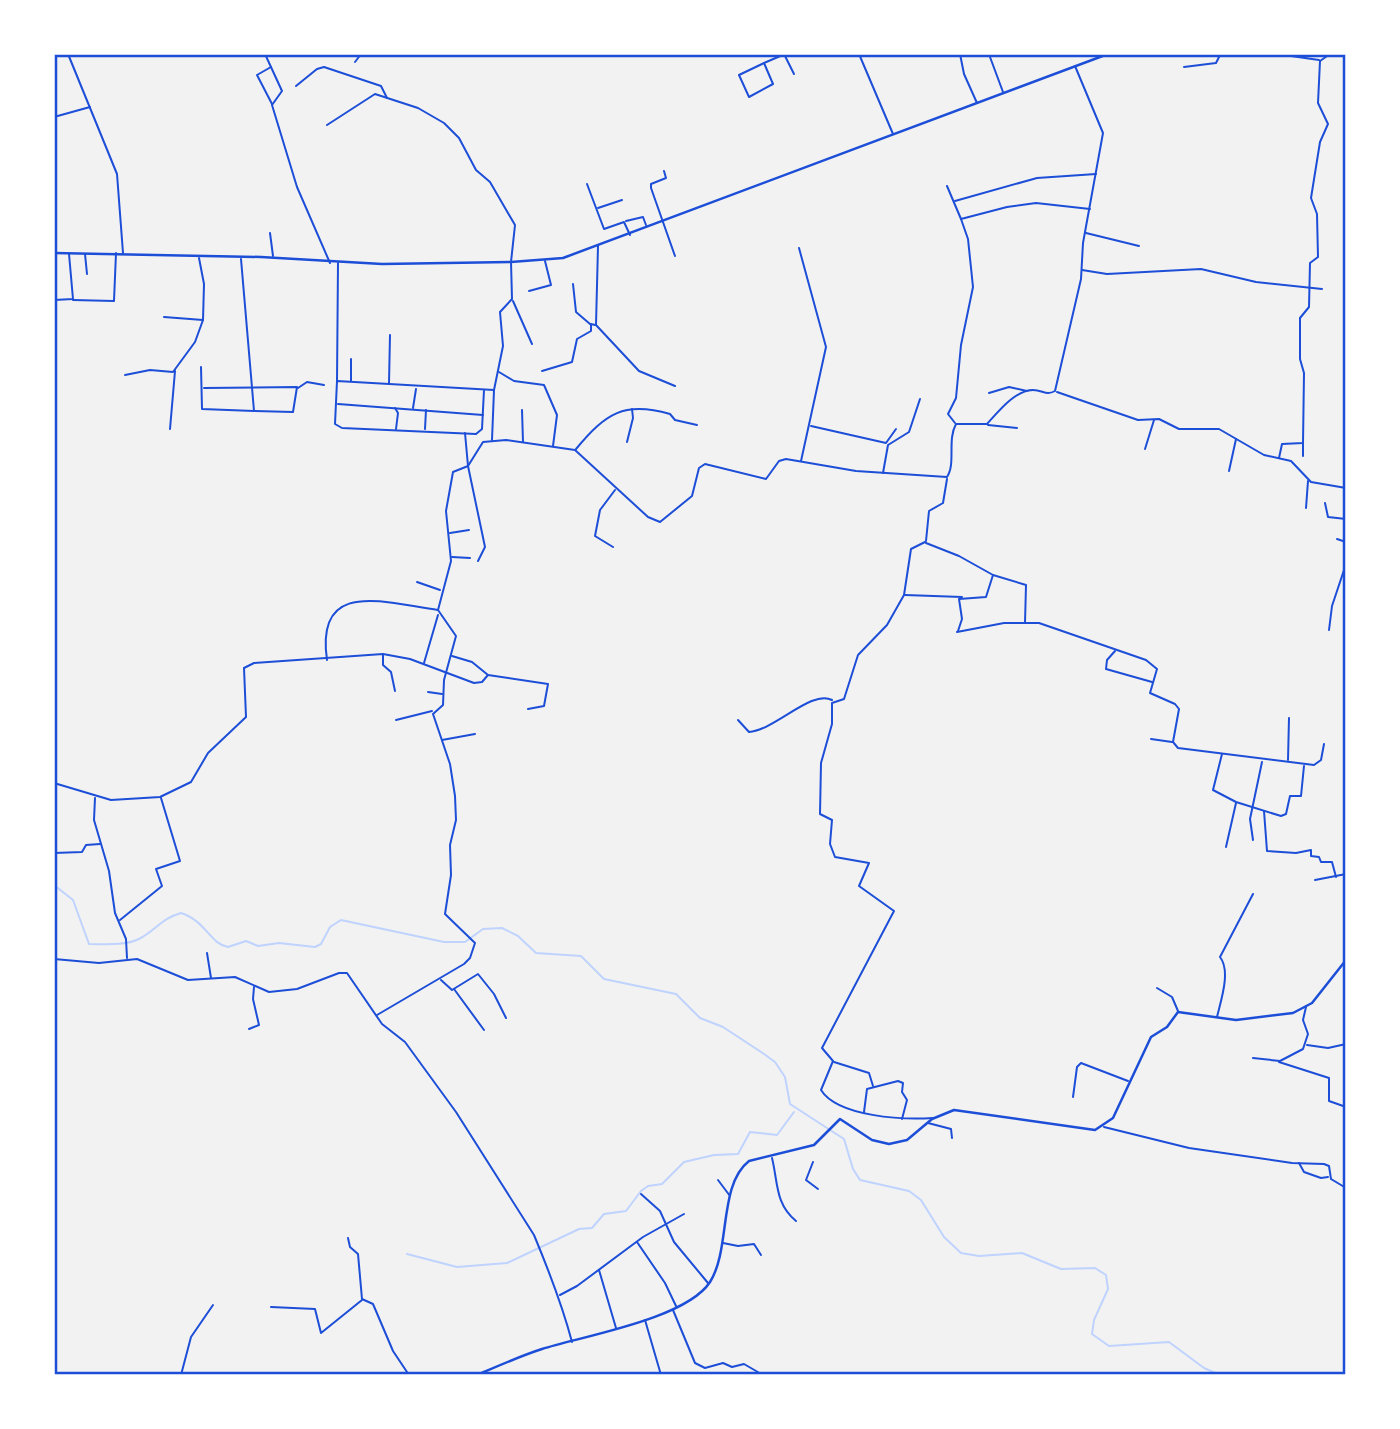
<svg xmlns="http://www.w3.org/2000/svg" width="1400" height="1429" viewBox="0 0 1400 1429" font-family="'Open Sans',sans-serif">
	<rect width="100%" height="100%" fill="#f2f2f2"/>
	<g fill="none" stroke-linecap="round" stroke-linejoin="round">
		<g stroke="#bfd3fe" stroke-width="2">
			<path d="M54,885L73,900L89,944C105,944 124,946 139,939C155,931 162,918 181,913C206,921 210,944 228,947L246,941L258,946L279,943L315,947L321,944L330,927L341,920L444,942H465L483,929L502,928L518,936L536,953L581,956L604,979L676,994L700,1018L723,1027L764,1054L775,1062L785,1077L790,1104L844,1139L853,1169L860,1180L909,1191L921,1200L944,1237L961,1253L979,1256L1022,1253L1061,1269L1095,1268L1106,1275L1108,1289L1094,1320L1092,1334L1109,1346L1169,1342L1204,1368L1220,1375"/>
			<path d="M407,1254L457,1267L507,1263L579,1229L592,1228L604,1214L626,1211L641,1191L648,1186L662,1184L684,1162L714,1155L738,1154L750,1132L777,1135L794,1112"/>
		</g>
		<g stroke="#1d4ed8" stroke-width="2">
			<path d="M68,54L117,174L123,253"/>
			<path d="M265,54L282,91L272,105L297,187L330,263"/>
			<path d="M859,54L893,134"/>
			<path d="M960,54L964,74L977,103"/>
			<path d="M785,56L794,74"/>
			<path d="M990,57L1003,92"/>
			<path d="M355,62L361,54"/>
			<path d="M764,63L773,84L749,97L739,75L762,64L764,63L785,54"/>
			<path d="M271,67L257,75L272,104"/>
			<path d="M1184,67L1216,63L1220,55H1284L1319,60"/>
			<path d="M296,86L317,69L324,67L381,86L387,98"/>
			<path d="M54,117L90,107"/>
			<path d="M327,125L375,94L418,108L444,123L459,138L476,170L490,182L515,225L511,262L512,299L500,312L503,346L494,390L492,440"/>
			<path d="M664,171L666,178L651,184V188L675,256"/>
			<path d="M587,184L604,229L624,222L630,235"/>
			<path d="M947,186L961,219L1007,207L1036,203L1090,209"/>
			<path d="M955,201L1037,178L1096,174"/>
			<path d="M598,208L622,200"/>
			<path d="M626,221L643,217L646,225"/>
			<path d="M270,233L273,256"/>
			<path d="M1086,233L1139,246"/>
			<path d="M598,246L596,325L639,371L675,386"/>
			<path d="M799,248L826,347L801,461"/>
			<path d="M85,254L87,274"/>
			<path d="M1082,270L1107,274L1201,269L1256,282L1322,289"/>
			<path d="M573,284L576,312L590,324"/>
			<path d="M529,291L551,285L545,261"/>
			<path d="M54,300L73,299L69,254"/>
			<path d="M73,300L114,301L116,253"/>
			<path d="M513,301L532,344"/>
			<path d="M164,317L203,320L204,284L199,258"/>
			<path d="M201,367L202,409L254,411L241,259"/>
			<path d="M542,371L572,362L577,339L591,331V324L595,325"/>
			<path d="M499,372L514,381L544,385L557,415L553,446"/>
			<path d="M125,375L150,370L173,372L195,342L203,320"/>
			<path d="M337,381L338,263"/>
			<path d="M351,381V359"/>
			<path d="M389,383L390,335"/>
			<path d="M204,388L297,387L293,412L255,411"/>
			<path d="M298,388L307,382L324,385"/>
			<path d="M484,390L482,429L476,434L342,428L335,424L337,381L494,390"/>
			<path d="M1057,392L1138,420L1159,419L1179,429H1219L1264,455L1291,461L1311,482L1346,488"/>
			<path d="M989,393L1009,387L1027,391"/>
			<path d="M338,404L483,415"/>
			<path d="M395,408L398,413L396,429"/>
			<path d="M413,408L416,389"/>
			<path d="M522,410L523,442"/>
			<path d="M955,423L948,414L956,398L961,345L973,287L968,239L961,219"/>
			<path d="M988,425L1017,428"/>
			<path d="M811,426L886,443L896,429"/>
			<path d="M170,429L175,371"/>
			<path d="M425,429L426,410"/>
			<path d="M465,433L468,466L485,547L478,561"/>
			<path d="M627,442L633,418L632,409"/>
			<path d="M576,449C606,413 624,401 670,414L675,420L697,425"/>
			<path d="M1145,449L1154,420"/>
			<path d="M1303,456V444"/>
			<path d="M1279,458L1282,444L1303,443L1304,373L1300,359V318L1309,307L1310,263L1318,257L1317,214L1311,198L1320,142L1328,124L1318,103L1320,61L1330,54"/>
			<path d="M1229,471L1236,439"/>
			<path d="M883,473L888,445L909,432L920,399"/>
			<path d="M1325,503L1328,517L1346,519"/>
			<path d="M1306,508L1308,481"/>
			<path d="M1345,518L1346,505"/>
			<path d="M450,533L469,530"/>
			<path d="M1337,539L1346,542"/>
			<path d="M926,541L929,511L943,503L947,479"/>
			<path d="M925,542L911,549L904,595L887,625L858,655L844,699L832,703V724L821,763L820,814L832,820L830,844L835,857L869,863L859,886L894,911L822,1048L833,1061L821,1090C838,1117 904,1120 933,1118"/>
			<path d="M926,543L959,556L993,575L1026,585L1025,623"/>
			<path d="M613,547L595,536L600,510L615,490"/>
			<path d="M452,557L470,558"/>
			<path d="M417,582L440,590"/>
			<path d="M905,595L962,597"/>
			<path d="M1329,630L1332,606L1346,564"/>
			<path d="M958,631L962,619L959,599L986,597L993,575"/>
			<path d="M957,632L1004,623H1039L1146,660L1157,669L1150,693L1175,704L1179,709L1173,742L1178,748L1314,765L1321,760L1324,744"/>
			<path d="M1115,651L1107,660L1106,669L1152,682"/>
			<path d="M383,655V665L391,672L395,691"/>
			<path d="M452,656L472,662L488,675L548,684L544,706L528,709"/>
			<path d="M327,660C315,578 385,603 438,610"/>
			<path d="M424,663L438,615"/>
			<path d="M428,692L442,694"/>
			<path d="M396,720L432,711"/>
			<path d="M738,720L749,732C775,730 812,689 832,700"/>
			<path d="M1151,739L1172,742"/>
			<path d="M442,740L475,734"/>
			<path d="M1222,754L1213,790L1236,802L1281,816L1286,814L1290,796H1301L1304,766"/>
			<path d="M1288,760L1289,718"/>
			<path d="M54,783L111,800L160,797L191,782L208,753L246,717L244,668L254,663L383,654L410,659L474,683L482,682L488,675"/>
			<path d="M95,798L94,820L109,871L115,913L126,939L127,958"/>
			<path d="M1264,811L1267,851L1296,853L1311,850V856L1319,857L1321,862H1332L1336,877"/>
			<path d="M1253,840L1250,819L1262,762"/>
			<path d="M1226,847L1236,803"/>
			<path d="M54,853L82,852L86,845L100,844"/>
			<path d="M1315,880L1346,874"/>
			<path d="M120,920L162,886L156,869L180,861L161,798"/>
			<path d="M207,953L211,978"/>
			<path d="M54,959L99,963L137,959L188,980L235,977L269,992L297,989L339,973H347L382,1024L405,1042L456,1112L534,1235C549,1271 562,1304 572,1342"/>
			<path d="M441,980L452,990L478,974L494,994L506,1018"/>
			<path d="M1157,988L1172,997L1178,1011"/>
			<path d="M454,989L484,1030"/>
			<path d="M377,1015L464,964L470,958L475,943L445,914L451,875L450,845L456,820L455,796L450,764L433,714L443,705L444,680L456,636L438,610L451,561L446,511L453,472L468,466L483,442L506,440L575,450L648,517L660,522L692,496L699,468L705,464L766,479L779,461L786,459L856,471L947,477C956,464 947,440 956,424H987C998,412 1015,390 1033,390C1043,390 1046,396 1055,391L1081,279L1083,243L1103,133L1075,66"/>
			<path d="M1217,1017C1221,1000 1231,971 1220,957L1253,894"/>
			<path d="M249,1029L259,1025L253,999L254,987"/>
			<path d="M1307,1045L1328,1048L1346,1044"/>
			<path d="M1253,1058L1280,1061L1303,1049L1308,1034L1303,1020L1306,1007"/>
			<path d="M834,1062L869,1073L873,1086"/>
			<path d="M1279,1062L1329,1078V1101L1346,1107"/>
			<path d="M1073,1097L1077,1067L1081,1063L1128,1081"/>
			<path d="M864,1112L867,1089L898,1081L903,1083L902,1092L907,1100L902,1119"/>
			<path d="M928,1123L951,1129L952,1138"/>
			<path d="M1104,1127L1189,1148L1292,1163L1324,1164L1329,1166L1331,1179L1346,1188"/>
			<path d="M772,1158C778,1182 775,1204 796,1221"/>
			<path d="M813,1162L806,1180L818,1189"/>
			<path d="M1299,1163L1304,1172L1321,1178L1328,1177"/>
			<path d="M718,1180L730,1196"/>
			<path d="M641,1194L660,1211L674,1242L708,1283"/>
			<path d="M348,1238L350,1247L358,1254L362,1299L373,1304L393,1351L409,1375"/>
			<path d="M637,1242L665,1283L676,1306"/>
			<path d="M723,1243L738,1246L754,1244L761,1255"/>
			<path d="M599,1270L616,1328"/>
			<path d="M560,1295L577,1286L643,1237L684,1214"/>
			<path d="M271,1307L315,1309L321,1333L362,1300"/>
			<path d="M673,1310L695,1363L705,1368L723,1363L732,1367L744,1364L763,1375"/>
			<path d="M645,1320L661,1375"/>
			<path d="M181,1375L191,1337L213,1305"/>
		</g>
		<g stroke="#1d4ed8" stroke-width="2.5">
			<path d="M54,253L261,257L382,264L511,262L563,258L1108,54"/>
			<path d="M477,1375C498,1366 520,1356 542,1349C583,1336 686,1319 710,1282C731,1249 718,1185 749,1161L814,1145L840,1119L872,1140L889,1144L907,1140L932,1119L954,1110L1095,1130L1113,1118L1151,1037L1167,1027L1178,1012L1236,1020L1293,1013L1312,1003L1346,960"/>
		</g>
	</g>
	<rect width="1400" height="1429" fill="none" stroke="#ffffff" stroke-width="112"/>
	<rect x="56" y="56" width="1288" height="1317" fill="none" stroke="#1d4ed8" stroke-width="2.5"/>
</svg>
